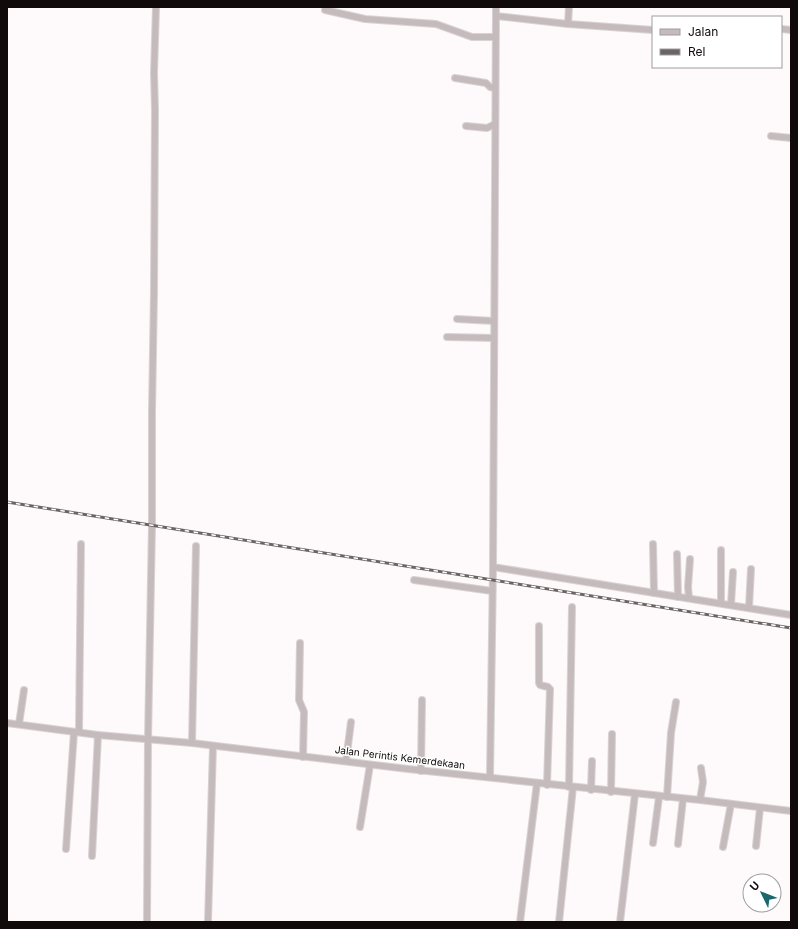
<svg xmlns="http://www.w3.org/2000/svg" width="798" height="929" viewBox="0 0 798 929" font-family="Inter,sans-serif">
	<rect width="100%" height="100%" fill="#fef9fa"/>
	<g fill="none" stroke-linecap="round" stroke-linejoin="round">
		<g stroke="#d8d3d4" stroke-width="8">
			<g id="minor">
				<path d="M325,10L365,19L436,24L472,37H495"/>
				<path d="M496,16L568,24L569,7"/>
				<path d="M568,24L653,30"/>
				<path d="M782,29L791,30"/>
				<path d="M455,78L486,83L490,87L495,88"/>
				<path d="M466,126L487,128L495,124"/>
				<path d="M771,136L791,138"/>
				<path d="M457,319L494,321"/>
				<path d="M447,337L494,338"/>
				<path d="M653,544L654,593"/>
				<path d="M677,554L678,597"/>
				<path d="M493,567L791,615"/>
				<path d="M414,580L492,591"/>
				<path d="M689,598L688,587L690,559"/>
				<path d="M721,603V550"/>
				<path d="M731,604L733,572"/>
				<path d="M749,607L751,569"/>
				<path d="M539,626V683L540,685L548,687L550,689L547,785"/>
				<path d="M300,643L299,700L304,712L303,757"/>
				<path d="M7,723L98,735L192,743L408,769L700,800L791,811"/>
				<path d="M19,724L24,690"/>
				<path d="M79,732L81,544"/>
				<path d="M192,743L196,546"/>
				<path d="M346,761L351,722"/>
				<path d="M421,771L422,700"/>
				<path d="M490,777L493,567L496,7"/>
				<path d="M569,787L572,607"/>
				<path d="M591,790L592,761"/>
				<path d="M611,792L612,734"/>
				<path d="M667,797L671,733L676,702"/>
				<path d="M700,800L703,782L701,768"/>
				<path d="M360,827L370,765"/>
				<path d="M653,843L659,797"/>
				<path d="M678,844L683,799"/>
				<path d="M756,846L760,808"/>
				<path d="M723,847L731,804"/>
				<path d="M66,849L74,732"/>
				<path d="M92,856L98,735"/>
				<path d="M147,922L148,739L152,525V412L154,291L155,110L154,73L156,7"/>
				<path d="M208,922L213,746"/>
				<path d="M520,922L537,783"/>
				<path d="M559,922L573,787"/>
				<path d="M620,922L635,794"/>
			</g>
		</g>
		<use href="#minor" stroke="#c5bbbd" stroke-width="6"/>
		<g stroke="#6b6465" stroke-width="3">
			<path id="rail" d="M7,502L791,628"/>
		</g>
		<use href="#rail" stroke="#fff" stroke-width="1.5" stroke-dasharray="4.5" stroke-linecap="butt"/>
	</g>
	<g text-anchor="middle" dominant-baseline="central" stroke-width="3" stroke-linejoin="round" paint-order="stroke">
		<g font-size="10" fill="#110a0b" stroke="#fff">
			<text transform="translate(400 757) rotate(7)">Jalan Perintis Kemerdekaan</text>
		</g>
	</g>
	<rect width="798" height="929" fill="none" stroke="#110a0b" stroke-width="16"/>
	<rect x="652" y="16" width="130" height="52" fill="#ffffff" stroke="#a09d9d"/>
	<rect x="660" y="29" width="20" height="6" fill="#c5bbbd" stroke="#a09d9d"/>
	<text x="688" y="36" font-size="12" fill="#110a0b">Jalan</text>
	<rect x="660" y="49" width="20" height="6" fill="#6b6465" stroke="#a09d9d"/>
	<text x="688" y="56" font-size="12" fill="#110a0b">Rel</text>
	<g transform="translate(762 893) rotate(313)"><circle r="19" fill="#ffffff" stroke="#a09d9d"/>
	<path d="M0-3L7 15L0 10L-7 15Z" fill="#1a676e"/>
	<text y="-6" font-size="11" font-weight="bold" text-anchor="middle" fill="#110a0b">U</text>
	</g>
</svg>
